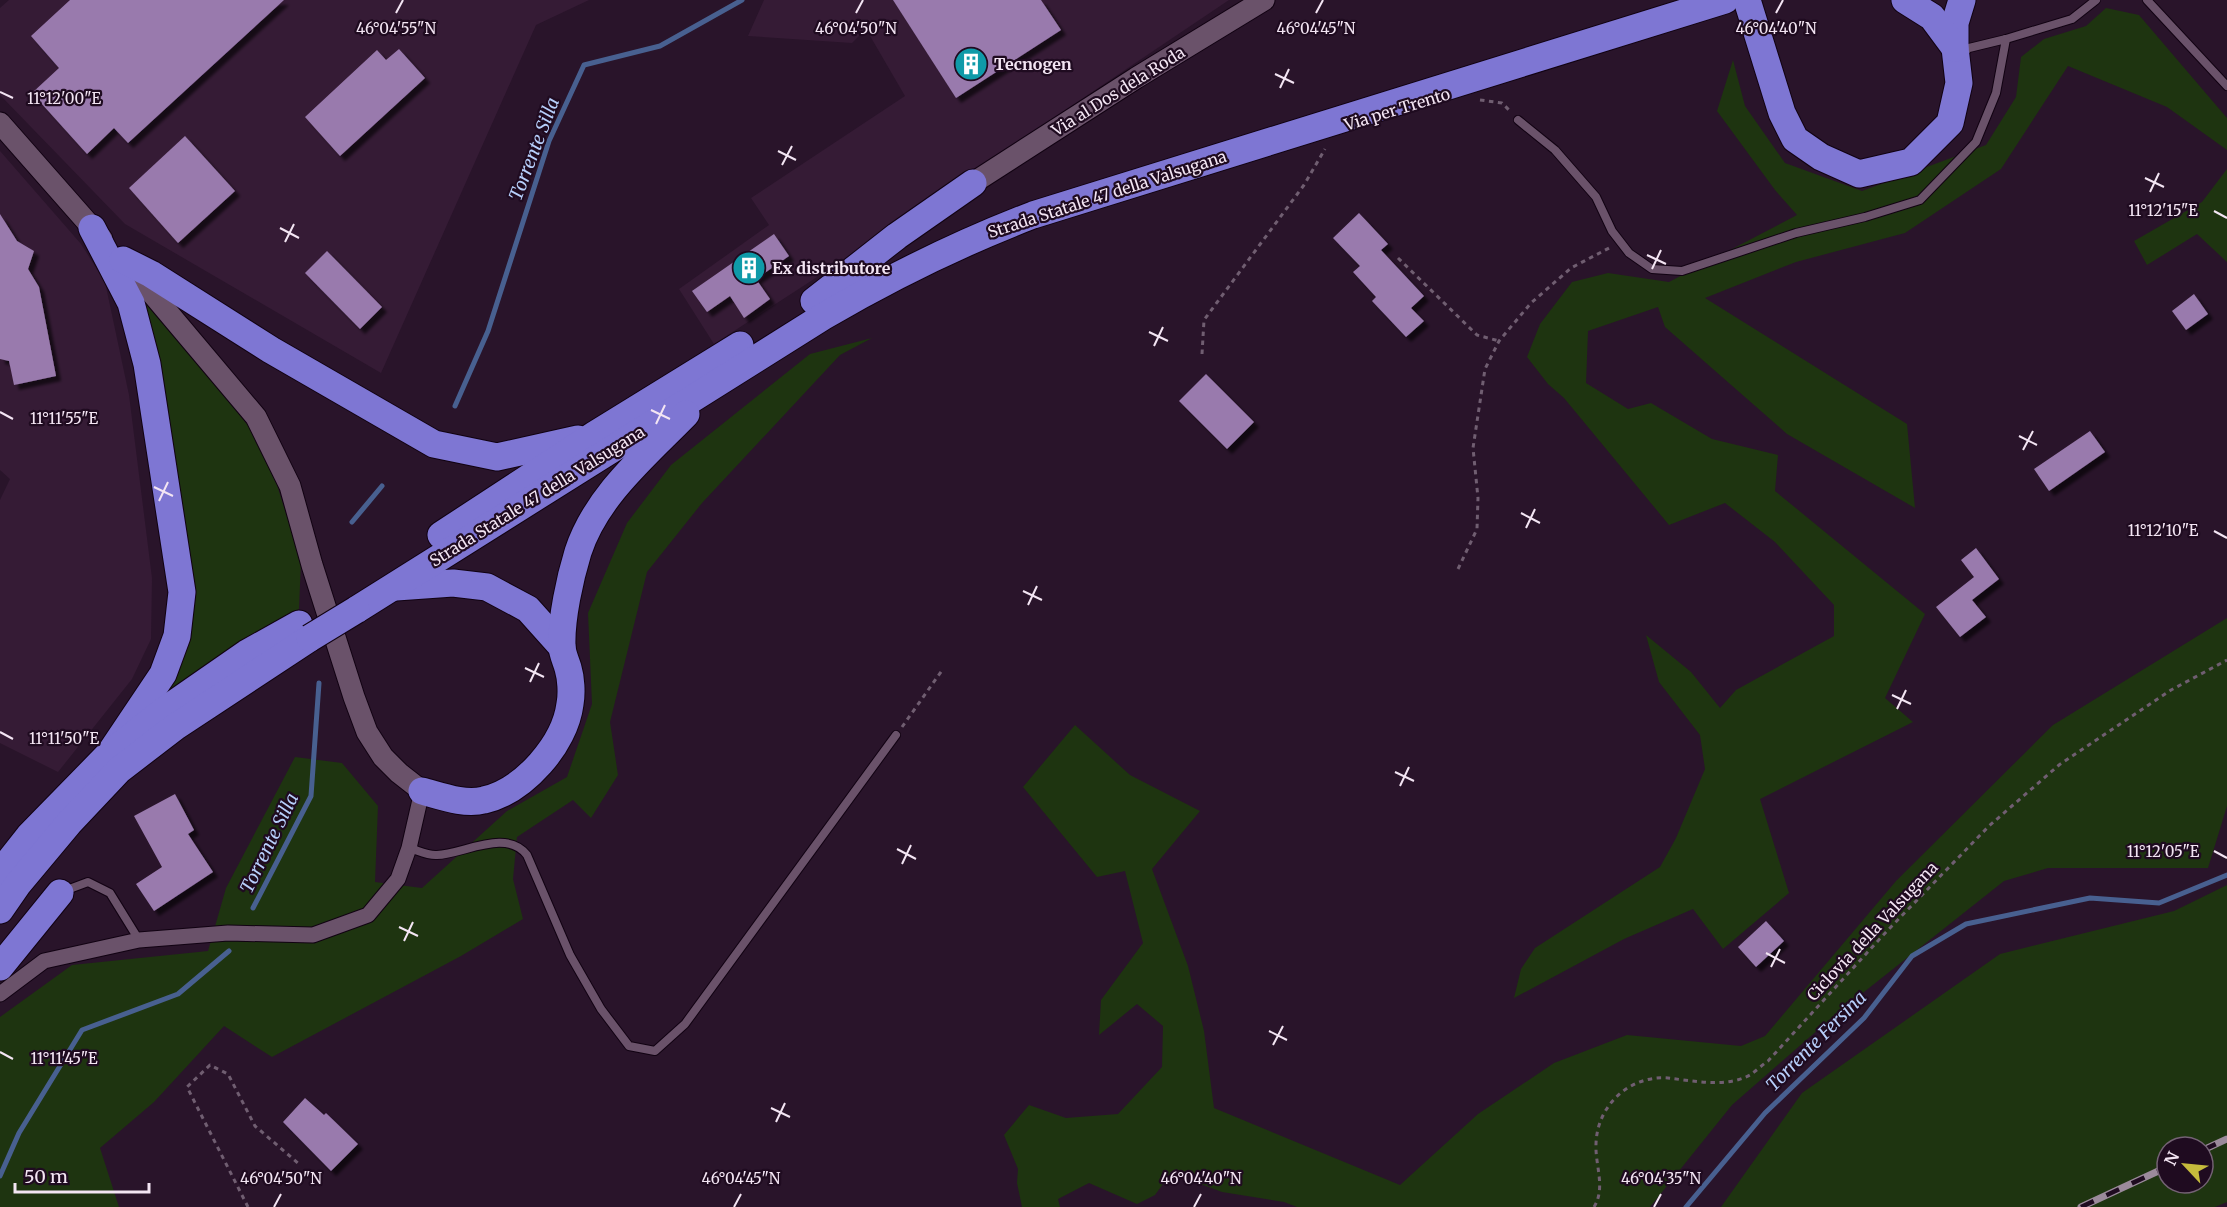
<svg xmlns="http://www.w3.org/2000/svg" width="2227" height="1207" viewBox="0 0 2227 1207" font-family="Merriweather,serif">
	<defs>
		<filter id="shadow"><feDropShadow dx="5" dy="5" stdDeviation="1.5" flood-color="#0009"/></filter>
	</defs>
	<rect width="100%" height="100%" fill="#29142a"/>
	<g fill="#351b35">
		<path d="M9,0H589L536,25L381,373L125,224L0,95V8Z"/>
		<path d="M764,0H1229L811,281L714,344L679,289L769,225L751,198L905,96L866,29L852,43L748,36Z"/>
		<path d="M0,151L81,244L105,282L129,395L152,578L151,639L132,679L58,772L0,743V500L10,479L0,470Z"/>
	</g>
	<g fill="#1e3410" fill-rule="evenodd">
		<path d="M2106,8L2139,15L2227,118V150L2167,107L2068,66L2001,169L1905,233L1796,262L1705,298L1907,424L1915,508L1787,434L1665,327L1658,307L1588,331L1586,383L1628,409L1651,403L1712,439L1778,455L1775,491L1925,614L1885,698L1913,722L1760,799L1789,893L1723,949L1693,909L1624,939L1514,998L1521,969L1535,948L1660,867L1676,838L1705,769L1700,735L1659,682L1646,635L1691,672L1720,708L1736,690L1834,636V605L1775,542L1725,503L1669,525L1564,398L1548,384L1527,357L1540,324L1572,282L1608,273L1669,282L1797,215L1775,190L1717,111L1733,60L1745,106L1785,163L1862,191L1986,145L2016,97L2021,57L2044,39L2086,26Z"/>
		<path d="M2227,169V262L2197,234L2147,265L2134,241L2202,202Z"/>
		<path d="M141,298L219,389L250,428L277,485L301,561L299,609L161,698L179,659Z"/>
		<path d="M872,338L840,355L702,503L647,572L610,722L618,775L591,818L573,800L517,837L513,879L523,919L461,956L272,1057L224,1026L154,1102L100,1148L119,1207H0V1017L72,965L208,951L226,888L295,757L342,763L378,806L375,882L422,888L507,811L567,777L592,704L588,613L627,523L671,465L810,354Z"/>
		<path d="M2227,618V806L2208,868H2048L2004,881L1835,1015L1732,1105L1650,1207H1297L1284,1202L1222,1192L1171,1173L1155,1195L1137,1204L1089,1183L1058,1199L1060,1207H1022L1017,1183L1018,1169L1004,1135L1029,1105L1066,1118L1118,1114L1162,1067L1163,1026L1137,1004L1099,1035L1101,1000L1143,943L1125,871L1097,877L1023,787L1075,725L1130,775L1200,811L1152,869L1188,966L1204,1031L1214,1108L1400,1185L1478,1114L1554,1063L1627,1035L1741,1046L1765,1036L1896,881L2053,725Z"/>
		<path d="M2227,885V1202L2215,1207H1721L1802,1093L2000,954L2174,911ZM2167,1147H2203V1183H2167Z"/>
	</g>
	<g fill="none" stroke-linecap="round" stroke-linejoin="round">
		<g stroke="#486090" stroke-width="5">
			<path d="M455,406L488,331L549,141L584,65L660,46L742,0"/>
			<path d="M352,522L382,486"/>
			<path d="M253,908L311,796L319,683"/>
			<path d="M0,1176L19,1133L82,1030L178,994L229,951"/>
			<path d="M1686,1207L1765,1113L1864,1018L1912,956L1966,924L2090,898L2159,903L2227,875"/>
		</g>
	</g>
	<g fill="#997aad" filter="url(#shadow)">
		<path d="M70,0H284L128,143L114,128L87,154L32,93L59,68L31,36Z"/>
		<path d="M893,0H1041L1061,30L956,98Z"/>
		<path d="M399,49L425,78L340,156L305,117L377,50L386,60Z"/>
		<path d="M185,136L235,191L178,243L129,188Z"/>
		<path d="M1359,213L1388,244L1381,250L1424,296L1411,308L1424,321L1406,337L1372,301L1376,297L1353,272L1360,266L1333,238Z"/>
		<path d="M0,214L17,241L34,251L28,269L39,287L56,376L14,385L9,361L0,359Z"/>
		<path d="M774,234L789,256L756,279L770,299L744,318L730,296L707,312L692,291Z"/>
		<path d="M327,251L382,307L360,329L305,273Z"/>
		<path d="M2194,294L2208,314L2186,330L2172,311Z"/>
		<path d="M1206,374L1254,422L1227,449L1179,401Z"/>
		<path d="M2090,431L2105,452L2049,491L2034,469Z"/>
		<path d="M1976,548L1999,579L1972,600L1986,617L1960,637L1936,607L1974,577L1961,560Z"/>
		<path d="M175,794L194,830L188,834L213,872L154,911L136,884L162,867L134,816Z"/>
		<path d="M1766,921L1784,941L1756,967L1738,947Z"/>
		<path d="M305,1098L324,1115L326,1113L358,1144L331,1171L283,1122Z"/>
	</g>
	<g fill="none" stroke-linecap="round" stroke-linejoin="round">
		<g stroke="#110212" stroke-width="10">
			<g id="lane">
				<path d="M2147,0L2227,86"/>
				<path d="M1963,53L1969,48L2006,39L2072,19L2096,0"/>
				<path d="M1518,120L1555,150L1596,197L1612,231L1629,253L1652,269L1682,271L1796,233L1865,217L1920,200L1976,142L1996,93L2006,39"/>
				<path d="M409,848C417,850 428,856 437,855C464,854 506,828 527,855L570,955L601,1009L629,1046L655,1051L685,1024L896,735"/>
				<path d="M64,891L88,882L110,893L139,940"/>
			</g>
		</g>
		<g stroke="#110212" stroke-width="17">
			<path id="street" d="M0,994L44,961L139,940L228,933L313,935L368,915L398,879L409,848L422,791"/>
		</g>
		<g stroke="#110212" stroke-width="23">
			<g id="secondary">
				<path d="M0,123L102,239"/>
				<path d="M973,183L1136,78L1264,0"/>
				<path d="M128,265L256,417L290,486L312,565L354,697L367,732L383,757L399,773L422,791"/>
			</g>
		</g>
		<g stroke="#110212" stroke-width="29">
			<g id="highway">
				<path d="M1747,0L1782,113L1795,139L1821,157L1859,174L1911,162L1950,123L1959,83L1955,48V23L1962,0"/>
				<path d="M1905,0L1932,17L1955,48"/>
				<path d="M92,228L131,303L147,364L182,592L177,636L163,674L110,753"/>
				<path d="M123,260L151,274L271,350L434,444L497,457L578,439"/>
				<path d="M814,301L897,236L973,183"/>
				<path d="M441,535L594,435L740,345"/>
				<path d="M396,587L453,583L487,587L528,609L562,647"/>
				<path d="M356,610L824,316C891,277 960,243 1033,215L1725,0"/>
				<path d="M422,791C441,796 464,805 484,800C524,791 565,744 570,704C572,693 571,678 568,668C566,661 562,653 562,646C561,619 570,578 578,552C596,496 646,455 686,414"/>
				<path d="M0,873L29,836L110,753L162,712L247,653L299,624"/>
				<path d="M0,910L18,884L69,823L119,770L175,727L310,638"/>
				<path d="M0,967L60,893"/>
			</g>
		</g>
		<g stroke="#705e71" stroke-width="3" stroke-dasharray="4.5 4.5" stroke-linecap="butt">
			<path d="M1480,100L1502,103L1511,112"/>
			<path d="M1398,258L1477,335L1499,341"/>
			<path d="M1202,354L1204,320L1304,185L1325,149"/>
			<path d="M1458,569L1477,529L1478,498L1473,448L1485,369L1499,341L1531,303L1571,268L1611,247"/>
			<path d="M902,727L943,669"/>
			<path d="M248,1207L187,1087L210,1065L228,1074L255,1126L299,1164"/>
			<path d="M1594,1207C1606,1188 1595,1165 1596,1144C1597,1105 1630,1075 1668,1078C1694,1081 1726,1088 1750,1075C1756,1071 1762,1065 1768,1061L1887,931L1989,826L2059,765L2171,690L2227,660"/>
		</g>
		<use href="#lane" stroke="#6a526a" stroke-width="8"/>
		<use href="#street" stroke="#6a526a" stroke-width="15"/>
		<use href="#secondary" stroke="#6a526a" stroke-width="21"/>
		<use href="#highway" stroke="#7e76d3" stroke-width="27"/>
		<g stroke="#9b8a9b" stroke-width="7">
			<g id="rail">
				<path d="M2203,1150L2227,1139"/>
				<path d="M2081,1207L2167,1167"/>
			</g>
		</g>
		<use href="#rail" stroke="#1f0b20" stroke-width="4.5" stroke-dasharray="14" stroke-linecap="butt"/>
		<g stroke="#110212" stroke-width="29" stroke-linecap="butt">
			<path id="highway-bridge" d="M310,638L356,610"/>
		</g>
		<use href="#highway-bridge" stroke="#7e76d3" stroke-width="27"/>
	</g>
	<path fill="none" stroke="#f3e5f3" stroke-width="2" d="M396,13L403,0M856,13L863,0M1316,13L1323,0M1776,13L1783,0M1275,74L1294,83M1280,88L1289,69M0,92L13,98M778,151L796,160M782,165L792,146M2145,178L2164,187M2150,192L2159,173M2214,211L2227,218M280,228L299,238M285,242L294,224M1647,255L1666,264M1652,269L1661,250M1149,332L1168,341M1154,346L1163,327M651,410L670,419M0,412L13,419M656,424L665,405M2019,436L2037,445M2023,450L2033,431M154,487L173,496M159,501L168,482M1521,513L1540,523M1526,528L1535,509M2214,531L2227,538M1023,591L1042,600M1028,605L1037,586M525,668L544,677M530,682L539,663M1892,695L1911,704M1897,709L1906,690M0,732L13,739M1395,772L1414,781M1400,786L1409,767M897,849L916,859M2214,851L2227,858M902,864L911,845M399,927L418,936M404,941L413,922M1766,953L1785,963M1771,967L1780,949M1269,1031L1287,1040M1273,1045L1283,1026M0,1052L13,1059M771,1108L790,1117M776,1122L785,1103M274,1207L281,1194M734,1207L741,1194M1194,1207L1201,1194M1654,1207L1661,1194"/>
	<defs>
		<g id="building-disc" transform="scale(1.725)"><circle r="9.5" fill="#0f9aa8" stroke="#1f0b20"/><path d="M-4-6H4V6H1V3H-1V6H-4ZM-2.5-4.3h1.7v1.8h-1.7ZM.8-4.3h1.7v1.8H.8ZM-2.5-1h1.7V.8h-1.7ZM.8-1h1.7V.8H.8Z" fill="#fff"/></g>
	</defs>
	<g fill-rule="evenodd">
		<use href="#building-disc" x="971" y="64"/>
		<use href="#building-disc" x="749" y="268"/>
	</g>
	<g text-anchor="middle" dominant-baseline="central" stroke-width="4.5" stroke-linejoin="round" paint-order="stroke">
		<g font-size="16" font-weight="bold" fill="#f3e5f3" stroke="#1f0b20" text-anchor="start">
			<text x="994" y="64">Tecnogen</text>
			<text x="772" y="268">Ex distributore</text>
		</g>
		<g font-size="16" fill="#f3e5f3" stroke="#1f0b20">
			<text transform="translate(1118 91) rotate(-32)">Via al Dos dela Roda</text>
			<text transform="translate(1397 109) rotate(-17)">Via per Trento</text>
			<text transform="translate(1107 194) rotate(-18)">Strada Statale 47 della Valsugana</text>
			<text transform="translate(537 496) rotate(-32)">Strada Statale 47 della Valsugana</text>
			<text transform="translate(1872 931) rotate(-47)">Ciclovia della Valsugana</text>
		</g>
		<g font-size="18" font-style="italic" fill="#b7cffb" stroke="#1f0b20">
			<text transform="translate(534 149) rotate(-69)">Torrente Silla</text>
			<text transform="translate(269 843) rotate(-64)">Torrente Silla</text>
			<text transform="translate(1816 1041) rotate(-45)">Torrente Fersina</text>
		</g>
	</g>
	<g font-size="15" text-anchor="middle" fill="#f3e5f3" stroke="#1f0b20" stroke-width="4.5" stroke-linejoin="round" paint-order="stroke">
		<text x="396" y="34">46°04'55"N</text>
		<text x="856" y="34">46°04'50"N</text>
		<text x="1316" y="34">46°04'45"N</text>
		<text x="1776" y="34">46°04'40"N</text>
		<text x="64" y="104">11°12'00"E</text>
		<text x="2163" y="216">11°12'15"E</text>
		<text x="64" y="424">11°11'55"E</text>
		<text x="2163" y="536">11°12'10"E</text>
		<text x="64" y="744">11°11'50"E</text>
		<text x="2163" y="857">11°12'05"E</text>
		<text x="64" y="1064">11°11'45"E</text>
		<text x="281" y="1184">46°04'50"N</text>
		<text x="741" y="1184">46°04'45"N</text>
		<text x="1201" y="1184">46°04'40"N</text>
		<text x="1661" y="1184">46°04'35"N</text>
	</g>
	<g transform="translate(2185 1165) rotate(296)"><circle r="28" fill="#1f0b20" stroke="#746274" stroke-width="1.5"/>
	<path d="M0-4.5L10 22L0 15L-10 22Z" fill="#c6bb3c"/>
	<text y="-9" font-size="16" font-weight="bold" text-anchor="middle" fill="#f3e5f3">N</text>
	</g>
	<path d="M15 1183v9h134v-9" fill="none" stroke="#f3e5f3" stroke-width="3"/>
	<text x="24" y="1183" font-size="18" fill="#f3e5f3" stroke="#1f0b20" stroke-width="4.5" paint-order="stroke">50 m</text>
</svg>
